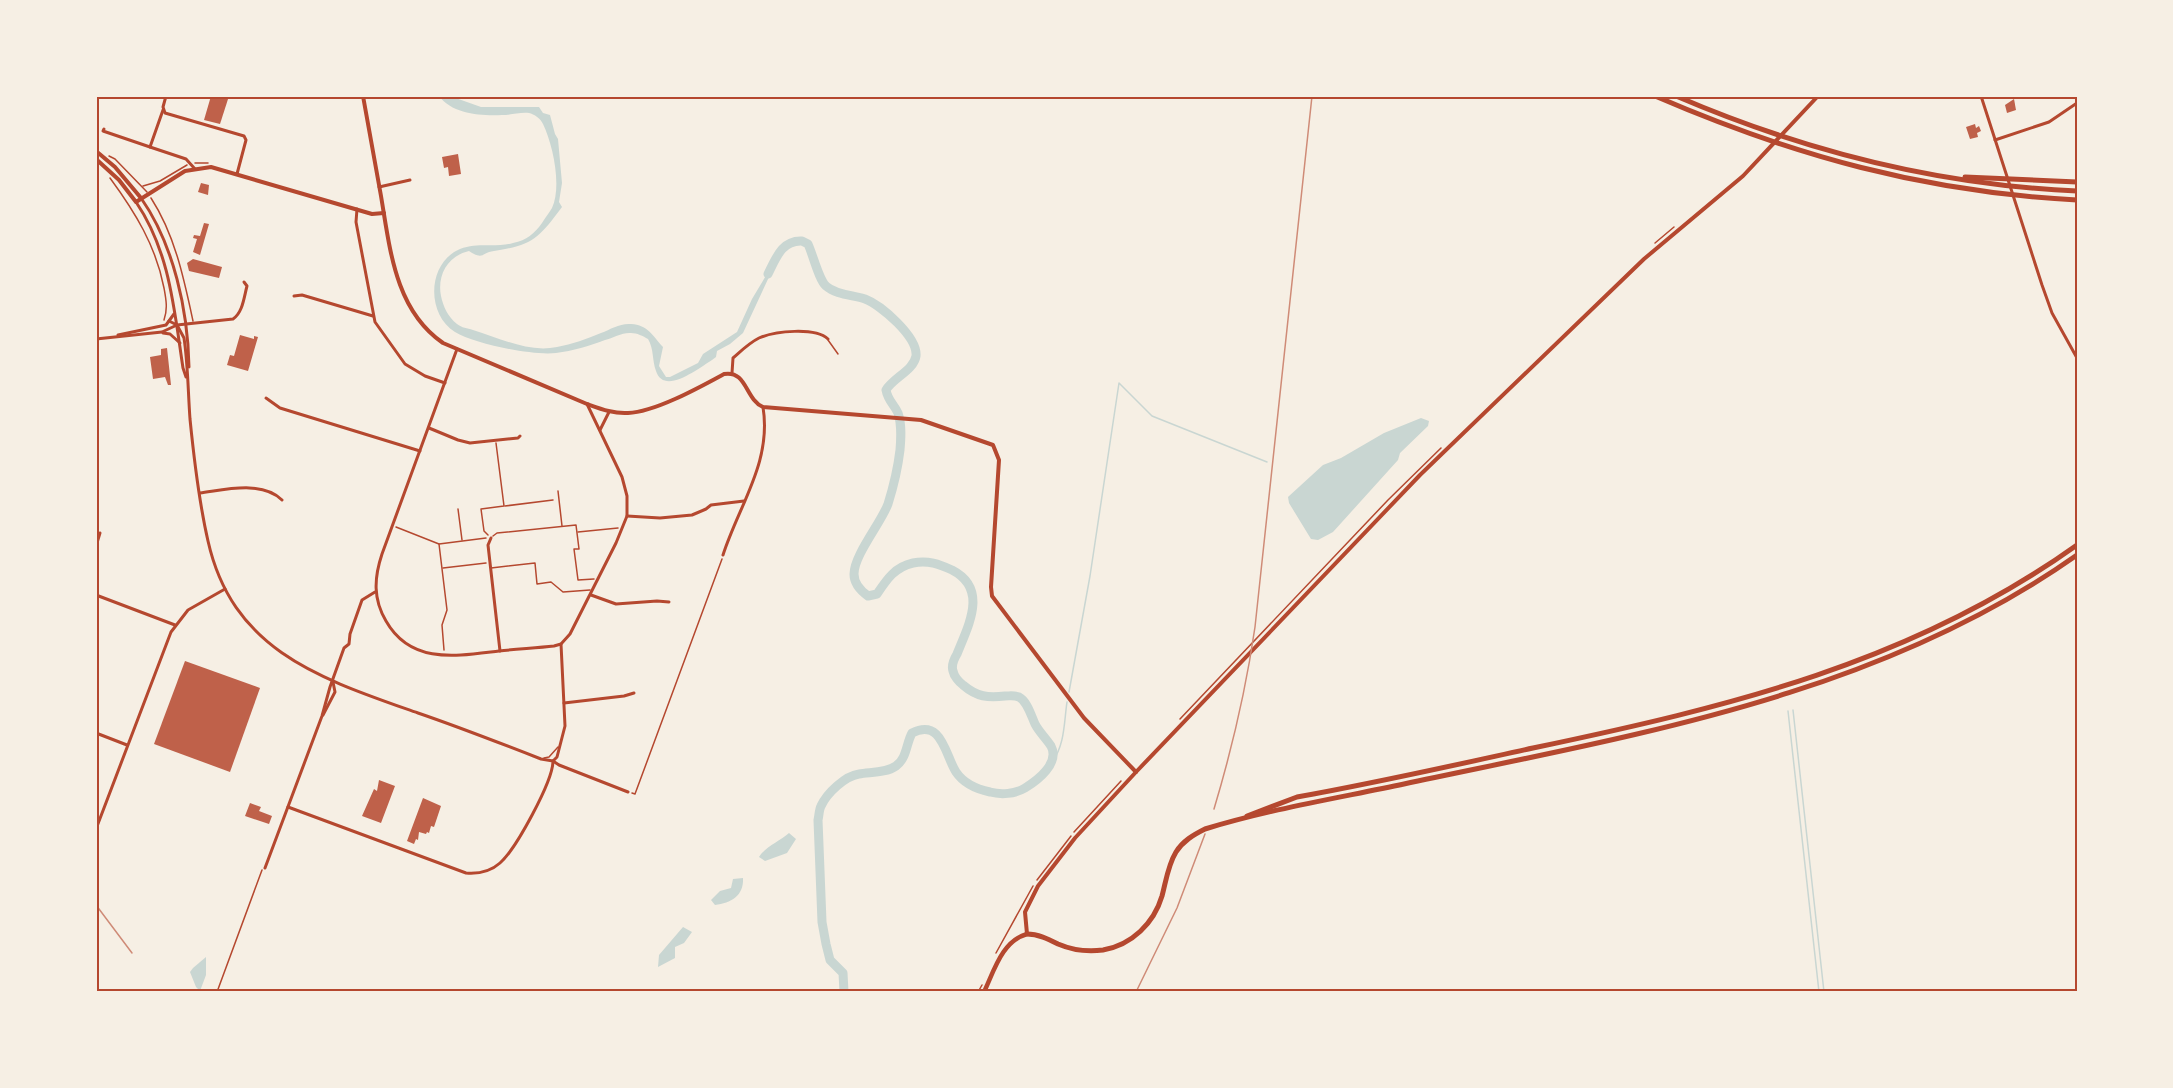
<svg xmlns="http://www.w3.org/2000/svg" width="2173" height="1088" viewBox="0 0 2173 1088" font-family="Quicksand,sans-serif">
	<rect width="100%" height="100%" fill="#f6efe4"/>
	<g fill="#c9d6d2">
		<path d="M439,96H450L481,107H539L543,113L550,115L555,134L558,139L562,183L559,202L562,207C538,239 533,245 494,251C482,252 484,261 469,251C447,256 437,276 441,296C443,306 448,317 457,324C462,328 467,328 473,330C500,338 528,353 557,347C572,344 587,339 601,333C611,329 620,323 631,324C648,325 653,336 663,347L659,366L666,377H670L698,363L703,354L737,332L752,299L782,249L743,333L730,344L717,351L716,357L712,360C699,368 664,396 656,371C652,360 654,349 648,339C643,336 637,333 631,333C623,332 613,338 605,340C589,346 573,351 556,353C533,356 475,344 455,332C426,314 427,263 460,249C478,242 495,248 513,243C527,240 534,234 542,223C545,218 549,213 552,208C562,186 553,145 543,124C541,119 534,114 529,113C520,112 511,115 502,115C481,116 452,114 439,96Z"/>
		<path d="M1421,418L1429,421L1428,426L1400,453L1398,460L1333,532L1318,540L1311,539L1289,503L1288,497L1323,465L1341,458L1384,433Z"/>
		<path d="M789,833L796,839L787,853L765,861L759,857C765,847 780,841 789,833Z"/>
		<path d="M743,878C744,896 731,903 715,905L711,900L720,891L731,888L733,879Z"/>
		<path d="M683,927L692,932L684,943L675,947V958L658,967L659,955Z"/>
		<path d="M206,957V975L200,991L196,987L190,972L193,968Z"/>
	</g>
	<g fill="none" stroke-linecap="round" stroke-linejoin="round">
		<g stroke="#c9d6d2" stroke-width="1.5">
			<path d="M1069,692L1090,576L1119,383L1152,416L1267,462"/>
			<path d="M1793,710L1824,992"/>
			<path d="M1788,711L1819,992"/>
			<path d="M1052,762C1065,745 1064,722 1067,702"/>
		</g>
		<path stroke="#c9d6d2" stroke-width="9" d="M768,274C776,258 782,240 802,241L808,244C813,255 819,280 826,286C836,295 853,295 865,299C881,305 918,337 916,356C914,370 893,378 886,390C888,401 894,404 898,413C902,425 901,438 900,450C898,467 893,488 888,504C881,523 854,555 854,574C854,584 861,591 868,596L877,594C887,579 895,567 913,563C928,560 939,564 952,570C989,589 968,626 957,654C954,659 951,665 953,671C954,676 959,682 963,685C977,697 988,698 1005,696C1010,696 1014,695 1019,697C1027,701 1031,715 1035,724C1039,732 1046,738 1051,746C1060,763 1038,780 1025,788C1015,794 1001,795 990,792C976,789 964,784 956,772C945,755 942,718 912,733C906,744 907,758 896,766C886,773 871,772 859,774C845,776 827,793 821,806C819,810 819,816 818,820L822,922L826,944L830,960L843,973L844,992"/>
	</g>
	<g fill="#bf614a">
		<path d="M211,96H229L220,124L204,120Z"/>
		<path d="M2014,99L2016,110L2007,113L2005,105Z"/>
		<path d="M1975,124L1976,128L1979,126L1981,131L1977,133L1978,137L1970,139L1966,127Z"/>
		<path d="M458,154L461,174L449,176L448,167L444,168L442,157Z"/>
		<path d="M201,183L209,185L208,195L198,192Z"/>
		<path d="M204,223L209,224L200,255L193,252L197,239L193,238L194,235L200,236Z"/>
		<path d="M193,259L222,267L219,278L189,271L187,263Z"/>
		<path d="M240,335L254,339V336L258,337L248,371L227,365L230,355L234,356Z"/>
		<path d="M167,348L171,385H168L165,377L153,379L150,357L161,355V349Z"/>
		<path d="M185,661L260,688L230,772L154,744Z"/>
		<path d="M379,780L395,786L381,823L362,816L374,789L377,791Z"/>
		<path d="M423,798L441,806L434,827L431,826L429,833L427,832L426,834L419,832L418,840L416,839L414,844L407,841Z"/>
		<path d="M250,803L261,807L259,811L272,816L269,824L245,816Z"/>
	</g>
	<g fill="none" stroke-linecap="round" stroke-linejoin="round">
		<g stroke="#b5482f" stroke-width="1.5">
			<path d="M109,156L115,159L147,192"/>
			<path d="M195,163H208"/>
			<path d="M110,178C135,212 156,246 164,288C166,299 168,309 164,320"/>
			<path d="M143,186L160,181L187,165"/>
			<path d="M151,198C175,235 184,279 193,321"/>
			<path d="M1655,243L1674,227"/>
			<path d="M558,491L562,526"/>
			<path d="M505,506L553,500"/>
			<path d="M458,509L462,540"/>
			<path d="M396,527L439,544L447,610L442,625L444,650"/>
			<path d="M578,532L618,528"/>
			<path d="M488,535L484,531L481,509L504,506L496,443"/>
			<path d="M493,536L497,533L576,525L579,549H574L578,580L594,579"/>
			<path d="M439,544L486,538"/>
			<path d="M443,568L486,563"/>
			<path d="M1180,719L1388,500L1441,448"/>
			<path d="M632,793L635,794L722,559"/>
			<path d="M1074,832L1121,781"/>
			<path d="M1037,880L1071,836"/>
			<path d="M996,953L1033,886"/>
			<path d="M217,992L262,870"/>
			<path d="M978,992L982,985"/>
		</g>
		<g stroke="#b5482f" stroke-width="1.5">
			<path d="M828,340L838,354"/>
			<path d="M491,568L535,563L537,584L551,582L563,592L590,590"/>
			<path d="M544,758L549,757L558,747"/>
		</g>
		<g stroke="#b5482f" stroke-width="3">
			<path d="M166,96L163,107L165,113L244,136L246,140L237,174"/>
			<path d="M1981,96L2042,285L2052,313L2077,358"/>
			<path d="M163,110L150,147L186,159L195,169"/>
			<path d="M104,129L103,131L150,147"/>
			<path d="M1995,140L2049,122L2077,103"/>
			<path d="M379,187L410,180"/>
			<path d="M141,198C174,245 188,311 189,367"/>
			<path d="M136,202C170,252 174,309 183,368L186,377"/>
			<path d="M357,209L356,222L375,322L405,364L425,376L445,383"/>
			<path d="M294,296L302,295L373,316"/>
			<path d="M169,321L177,325L184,338C188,364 188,392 190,419C194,459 199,502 208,541C233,652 322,679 418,713C459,727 500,743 541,759L553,761L559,765L628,792"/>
			<path d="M163,333L170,334L180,343"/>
			<path d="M118,335L166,325L174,314"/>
			<path d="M96,339L162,332L177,325L233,319C243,312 244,297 247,286L244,282"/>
			<path d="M457,349L382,554C374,578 373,599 386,621C411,665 457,656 499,651C517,649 536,648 554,646L561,644L570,634L616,543L627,516V496L622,477L587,404"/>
			<path d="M732,373L733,358C741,351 749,343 759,338C775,331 815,327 828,339"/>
			<path d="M266,398L280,408L420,451"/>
			<path d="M429,428L458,440L470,443L518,438L520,436"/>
			<path d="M600,430L609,412"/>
			<path d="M200,493C224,490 262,480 282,500"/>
			<path d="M627,516L660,518L692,515L706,509L711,505L744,501"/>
			<path d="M491,538L488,545L500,651"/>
			<path d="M96,546L100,533"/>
			<path d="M723,555C739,505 772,462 763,407"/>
			<path d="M96,595L175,625"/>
			<path d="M591,595L616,604L657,601L669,602"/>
			<path d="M564,703L624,696L634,693"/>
			<path d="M323,715L335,692L333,682"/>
			<path d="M96,733L127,745"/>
			<path d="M553,761L557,757L565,726L561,644"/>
			<path d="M288,807L466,873C479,874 490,872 500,863C516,849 553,781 553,761"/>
			<path d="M96,829L171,632L188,610L225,589"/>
			<path d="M265,868L322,716L330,687L344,648L349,644L350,634L362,600L375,592"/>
		</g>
		<g stroke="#b5482f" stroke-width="4">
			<path d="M363,96C369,129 375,162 381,196C390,249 395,310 443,343L587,404C601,409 614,414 628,413C655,412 700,387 724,374C747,370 745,399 763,407L921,420L993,445L999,460L991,587L992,596L1084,718L1136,772"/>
			<path d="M96,151L115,167L141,198"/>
			<path d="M96,159L119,180L136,202L185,171L211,167L372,214L384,213"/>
		</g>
		<path stroke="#b5482f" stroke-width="4" d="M1027,934L1025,912L1038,886L1075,838L1136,772L1420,475L1644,259L1743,176L1818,96"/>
		<path stroke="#b5482f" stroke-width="4.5" d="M984,992C994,971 1002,941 1027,934"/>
		<g stroke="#b5482f" stroke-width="5">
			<path d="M1655,96C1794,156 1925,192 2077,200"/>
			<path d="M1676,96C1804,151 1938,185 2077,191"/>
			<path d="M1965,177L2077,182"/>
			<path d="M1247,816L1297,797C1376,783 1455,765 1533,748C1728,707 1912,663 2077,545"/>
			<path d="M1027,934C1038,934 1048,939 1058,944C1072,950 1088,952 1103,950C1132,945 1154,923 1162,896C1166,881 1168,865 1176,852C1183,841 1193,835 1205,829C1270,809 1338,798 1404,784C1638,734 1877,696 2077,555"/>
		</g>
		<g stroke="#cf8b77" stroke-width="1.5">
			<path d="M1214,809C1232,749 1246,689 1255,627L1312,96"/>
			<path d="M96,905L132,953"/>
			<path d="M1136,992L1177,908L1205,834"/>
		</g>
	</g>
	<rect width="2173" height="1088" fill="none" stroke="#f6efe4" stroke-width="195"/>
	<rect x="98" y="98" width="1978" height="892" fill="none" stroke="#b5482f" stroke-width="2"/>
</svg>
